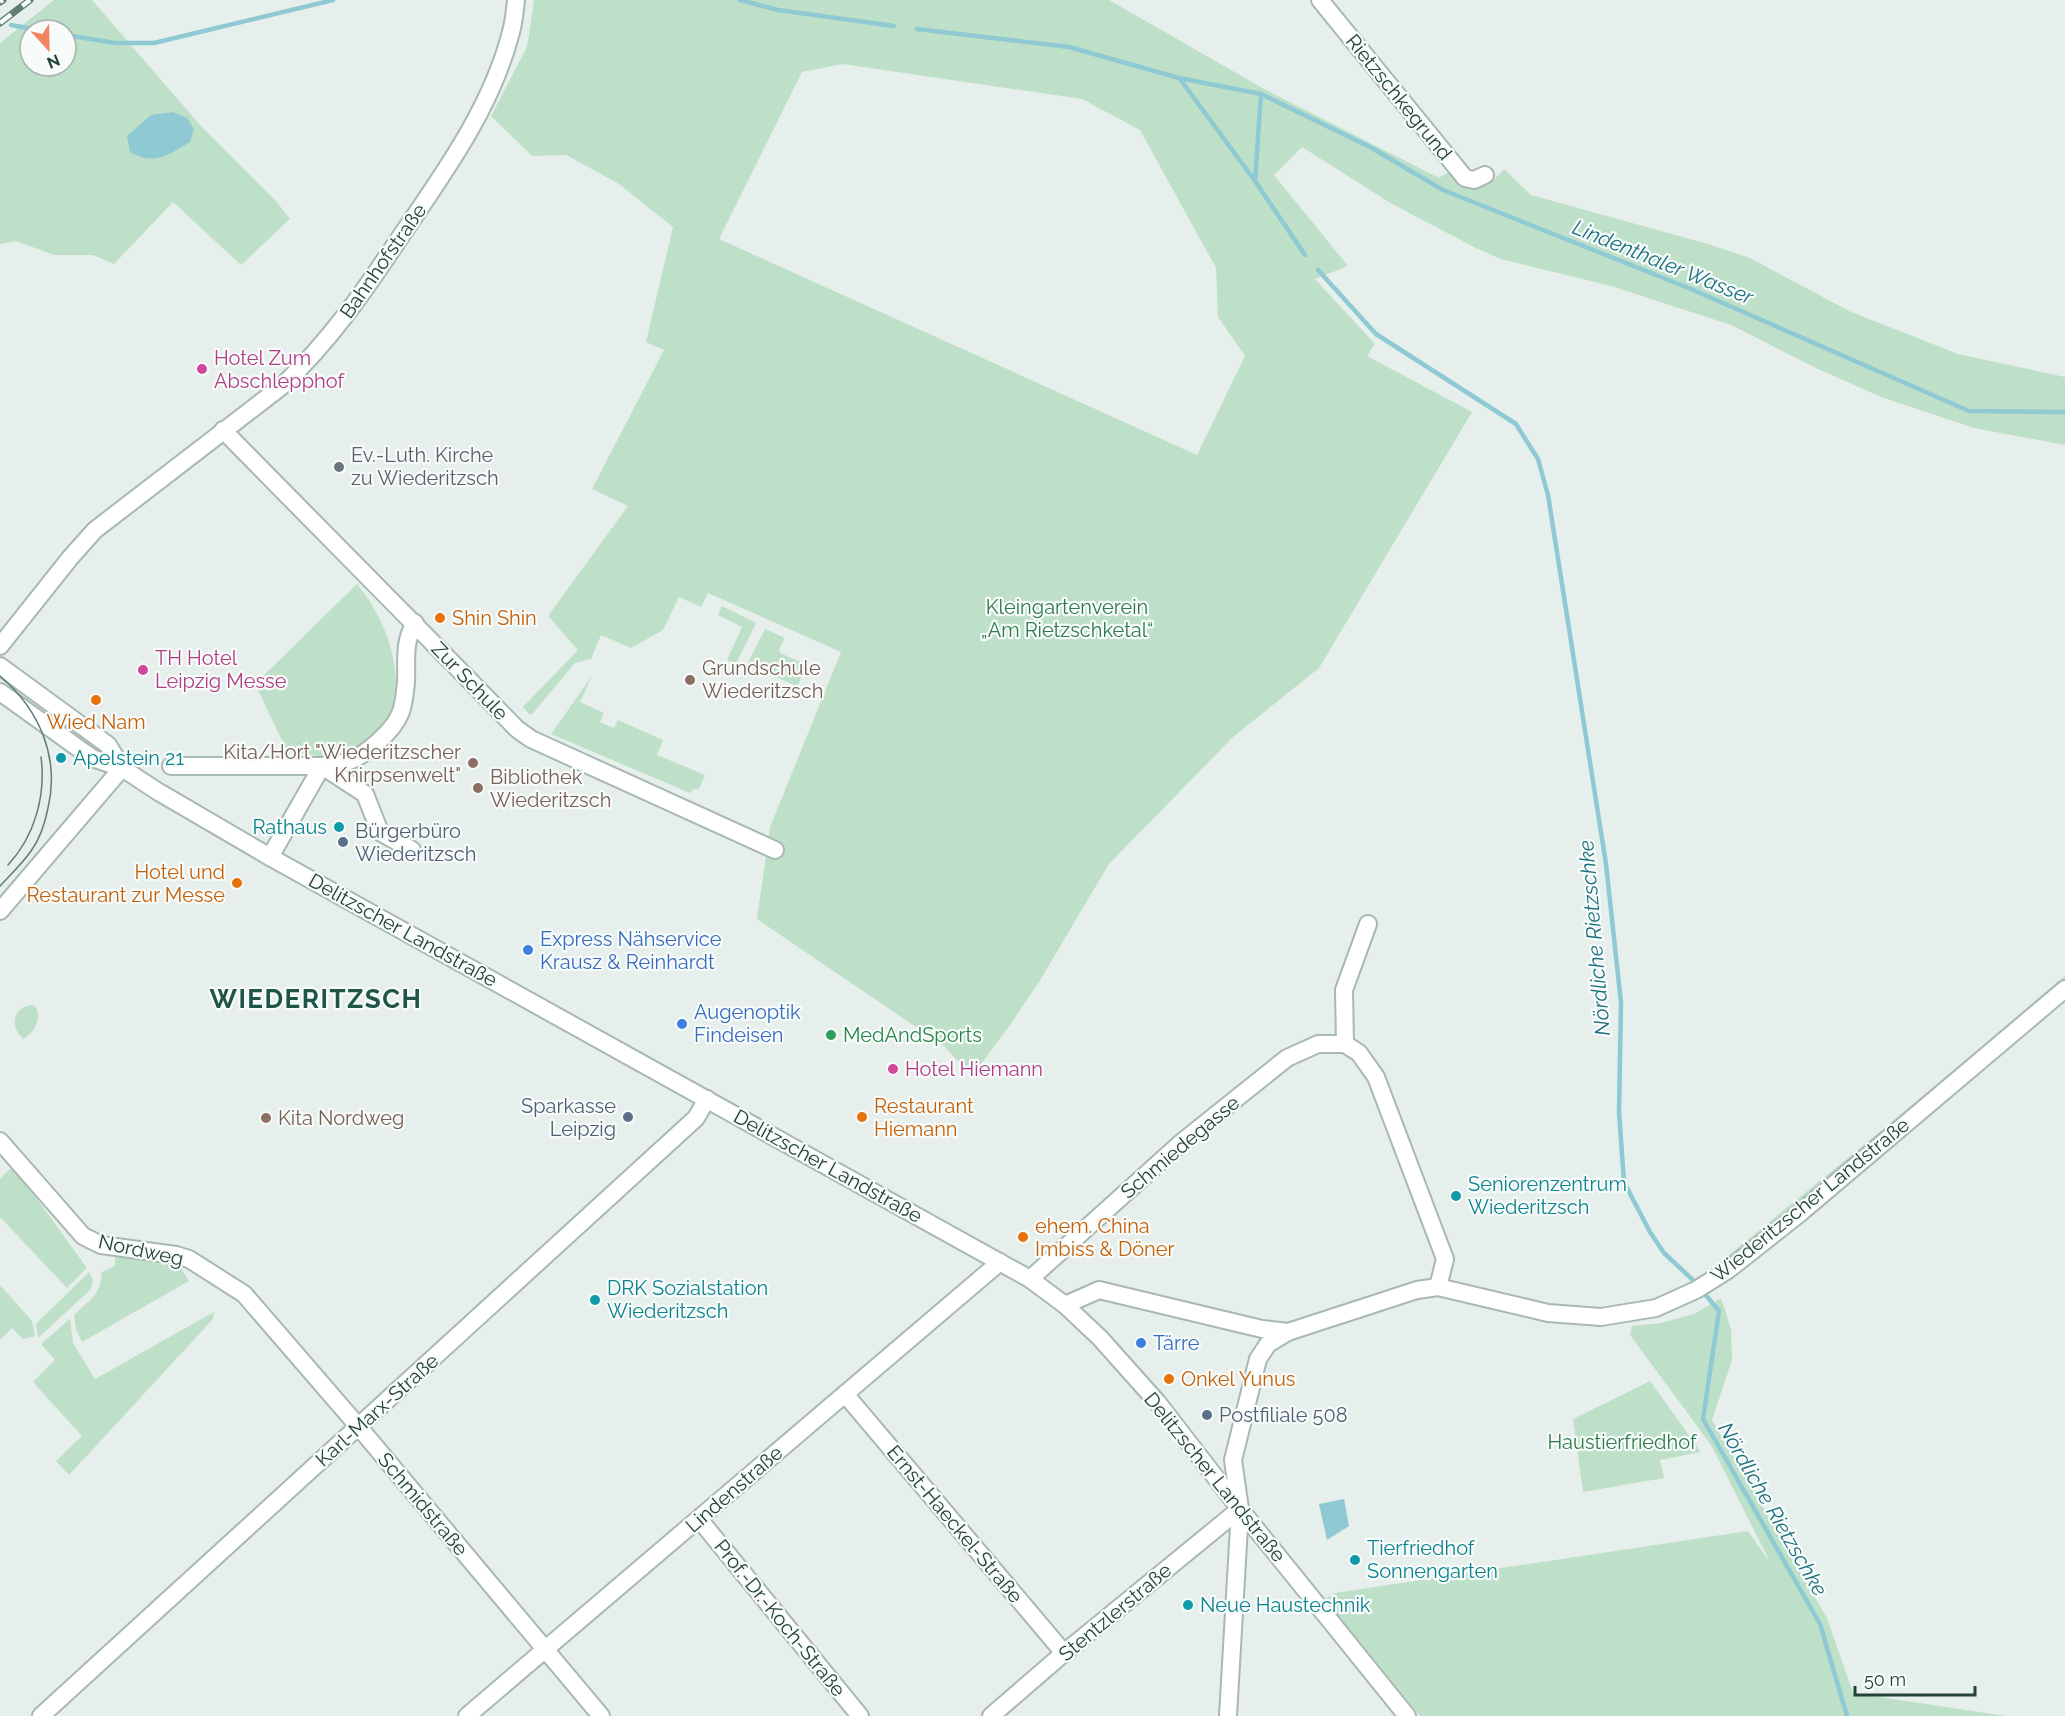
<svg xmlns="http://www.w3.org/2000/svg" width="2065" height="1716" viewBox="0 0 2065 1716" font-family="Raleway,sans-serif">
	<rect width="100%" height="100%" fill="#e6efeb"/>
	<g fill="#bfe0c8" fill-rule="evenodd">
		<path d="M54,0H92L200,125L276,201L290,219L241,265L173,202L114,264L93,255H54L16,241L0,244V43ZM30,30H66V66H30Z"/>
		<path d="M534,0H1109L1266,90L1439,178L1450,171C1454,175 1458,182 1463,185C1480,194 1494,181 1504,169L1531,195L1708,244L1750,258L1849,311L1958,354L2065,377V445L1974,428L1881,397L1816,368L1731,325L1611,286L1501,259L1476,248L1392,204L1302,147L1274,175L1348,266L1315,279L1375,344L1367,356L1472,412L1319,668L1233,737L1109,864L1039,982L1010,1025L972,1076L944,1046L757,919L770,827L841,652L708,593L701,607L679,597L663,630L631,648L601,635L591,659L575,663L533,713L530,715L523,707L578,650L548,616L628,506L592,489L664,350L646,342L673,227L619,184L566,155L532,156L491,116L527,47ZM843,64L1082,99L1140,130L1216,268L1218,317L1245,356L1197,455L719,239L802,72Z"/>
		<path d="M357,584C384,616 406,671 391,713C387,723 377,731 370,738C359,748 343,756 328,757C315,757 300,752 287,751L255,684Z"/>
		<path d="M722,606L756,623L736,664L727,660L742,627L718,615Z"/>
		<path d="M765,629L783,637L784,639L779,650L780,653L805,664L806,667L798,685L796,686L750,665L748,663Z"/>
		<path d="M592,676L580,702L604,713L600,722L614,728L618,720L663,740L657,755L705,775L699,789H694L690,793L551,734Z"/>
		<path d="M2065,976V982L1717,1272L1714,1267L1892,1122Z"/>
		<path d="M32,1005L36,1007C42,1020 34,1033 23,1039C10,1027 12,1007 32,1005Z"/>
		<path d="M13,1166L87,1268L67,1288L0,1217V1179Z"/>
		<path d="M137,1254L175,1259L189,1281L82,1342L76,1329L74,1315C90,1300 101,1294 102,1272L115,1266V1256Z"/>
		<path d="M89,1272L93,1280L91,1289L38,1338L36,1324Z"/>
		<path d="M0,1285L32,1321L35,1336L23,1339L12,1328L0,1340Z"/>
		<path d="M1721,1298L1731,1329L1732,1360L1712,1420L1827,1618L1853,1693L2006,1716H1420L1325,1599L1335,1593L1748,1531L1771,1564L1711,1445L1630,1335L1632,1326L1661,1323L1694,1314Z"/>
		<path d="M214,1312L213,1319L69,1475L56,1461L82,1436L33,1382L55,1360L41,1344L70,1319L73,1343L95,1379Z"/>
		<path d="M1650,1381L1701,1452L1660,1460L1664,1478L1583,1492L1573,1419Z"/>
	</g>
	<g fill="#8ec9d4">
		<path d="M173,112L187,118L194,129L190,142C168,155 155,166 130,152L127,136L151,115Z"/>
		<path d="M1344,1499L1349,1526L1327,1540L1319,1504Z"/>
	</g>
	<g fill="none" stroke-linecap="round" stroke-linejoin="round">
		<g stroke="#8ec9d4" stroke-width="4.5">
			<path d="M740,0L778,10L894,26"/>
			<path d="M11,25L38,30"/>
			<path d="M917,29L1069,47L1179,78L1261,94L1370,147L1443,190L1691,289L1969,411L2065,412"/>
			<path d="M66,35L115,43H154L333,0"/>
			<path d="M1180,79L1255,181"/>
			<path d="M1261,94L1255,181L1305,255"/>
			<path d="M1318,270L1376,334L1516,424L1538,459L1548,495L1606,864L1621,1003L1619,1112L1624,1182L1650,1232L1664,1253L1694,1281L1719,1311L1703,1419L1820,1624L1847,1716"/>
		</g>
		<g stroke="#a8b8b2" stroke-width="20">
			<g id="minor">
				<path d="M1320,0L1465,178L1474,180L1485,175"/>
				<path d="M223,430C321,530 420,629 517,729L531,739L775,850"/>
				<path d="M0,646L70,558L95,530L282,386C330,341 365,290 401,236C444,173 492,107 511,32C514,21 515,10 516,0"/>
				<path d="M0,666L108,745L122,768"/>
				<path d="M0,692L92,758L122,768L157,791L270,857L1030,1279L1065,1305L1100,1338L1158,1403L1240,1509L1407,1716"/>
				<path d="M171,766H322L270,857"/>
				<path d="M412,850L380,832L365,794L322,766C330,764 341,764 349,761C366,755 393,731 400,714C404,706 405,691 406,682C407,660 403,643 415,623"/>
				<path d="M0,911L122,768"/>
				<path d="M1345,1044L1344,990L1368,924"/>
				<path d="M0,1141L83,1236L101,1245L176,1255L189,1259L244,1294L358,1426L601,1716"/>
				<path d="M1030,1279L1182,1142L1287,1058L1318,1044H1345L1359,1053L1376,1077L1445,1259L1438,1287"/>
				<path d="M1065,1305L1099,1290L1262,1329L1288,1332L1417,1290L1438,1287L1548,1313L1601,1317L1656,1308L1696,1290L1728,1270L1799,1214L2065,989"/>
				<path d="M845,1394L1064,1653"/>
				<path d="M699,1519L860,1716"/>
				<path d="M41,1716L696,1118L707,1099"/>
				<path d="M467,1716L1000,1262"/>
				<path d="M991,1716L1064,1653L1240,1509"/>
				<path d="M1228,1716L1240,1509L1233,1460L1258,1359L1268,1344L1288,1332"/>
			</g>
		</g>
		<use href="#minor" stroke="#fff" stroke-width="16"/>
		<g stroke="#5f7d75" stroke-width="1.5">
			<path d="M0,676C39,709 60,757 48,808C45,823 40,839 31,851C22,864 10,875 0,886"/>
			<path d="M8,865C35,836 46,795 41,757"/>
		</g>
		<g stroke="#5f7d75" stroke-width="7">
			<g id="rail">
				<path d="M0,2L3,0"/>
				<path d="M0,23L30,0"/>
			</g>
		</g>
		<use href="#rail" stroke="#f7fbf9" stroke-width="4.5" stroke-dasharray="14" stroke-linecap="butt"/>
	</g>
	<g fill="#d1479c" stroke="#f7fbf9" stroke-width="2">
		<circle cx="202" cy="369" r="6"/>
		<circle cx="143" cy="670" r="6"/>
		<circle cx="893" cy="1069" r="6"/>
	</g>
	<circle fill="#6b7280" stroke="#f7fbf9" stroke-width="2" cx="339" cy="467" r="6"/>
	<g fill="#e8710a" stroke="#f7fbf9" stroke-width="2">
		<circle cx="440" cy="618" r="6"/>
		<circle cx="96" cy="700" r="6"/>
		<circle cx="237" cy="883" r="6"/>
		<circle cx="862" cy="1117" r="6"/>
		<circle cx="1023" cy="1237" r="6"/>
		<circle cx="1169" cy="1379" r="6"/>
	</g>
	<g fill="#8d6e63" stroke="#f7fbf9" stroke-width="2">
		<circle cx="690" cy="680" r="6"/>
		<circle cx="473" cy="763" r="6"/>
		<circle cx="478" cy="788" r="6"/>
		<circle cx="266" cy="1118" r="6"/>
	</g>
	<g fill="#0f9aa8" stroke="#f7fbf9" stroke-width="2">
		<circle cx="61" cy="758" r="6"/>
		<circle cx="339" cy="827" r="6"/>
		<circle cx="1456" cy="1196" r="6"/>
		<circle cx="595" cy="1300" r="6"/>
		<circle cx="1355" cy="1560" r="6"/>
		<circle cx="1188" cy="1605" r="6"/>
	</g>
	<g fill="#5c6f8a" stroke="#f7fbf9" stroke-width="2">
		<circle cx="343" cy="842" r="6"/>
		<circle cx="628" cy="1117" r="6"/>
		<circle cx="1207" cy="1415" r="6"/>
	</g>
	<g fill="#3f7fe0" stroke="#f7fbf9" stroke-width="2">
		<circle cx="528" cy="950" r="6"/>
		<circle cx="682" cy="1024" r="6"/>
		<circle cx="1141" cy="1343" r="6"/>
	</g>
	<circle fill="#2e9e5b" stroke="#f7fbf9" stroke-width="2" cx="831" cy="1035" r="6"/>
	<g text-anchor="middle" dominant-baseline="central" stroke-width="4.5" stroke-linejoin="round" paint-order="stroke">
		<g font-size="20" fill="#24423a" stroke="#f7fbf9">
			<text transform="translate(1399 97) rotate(51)">Rietzschkegrund</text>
			<text transform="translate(383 261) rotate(-55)">Bahnhofstraße</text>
			<text transform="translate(470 681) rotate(46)">Zur Schule</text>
			<text transform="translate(403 930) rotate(29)">Delitzscher Landstraße</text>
			<text transform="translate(1180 1147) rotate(-40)">Schmiedegasse</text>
			<text transform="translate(828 1166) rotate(29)">Delitzscher Landstraße</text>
			<text transform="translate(1810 1200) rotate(-39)">Wiederitzscher Landstraße</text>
			<text transform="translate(141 1250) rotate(12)">Nordweg</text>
			<text transform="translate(377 1410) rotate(-42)">Karl-Marx-Straße</text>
			<text transform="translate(1215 1477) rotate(51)">Delitzscher Landstraße</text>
			<text transform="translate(734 1489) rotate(-41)">Lindenstraße</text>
			<text transform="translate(423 1504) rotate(50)">Schmidstraße</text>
			<text transform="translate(955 1524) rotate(50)">Ernst-Haeckel-Straße</text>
			<text transform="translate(1115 1612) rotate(-40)">Stentzlerstraße</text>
			<text transform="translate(780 1618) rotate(51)">Prof.-Dr.-Koch-Straße</text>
		</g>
		<g font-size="20" fill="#b23c85" stroke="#f7fbf9" text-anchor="start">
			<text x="214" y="358">Hotel Zum<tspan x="214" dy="23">Abschlepphof</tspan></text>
			<text x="155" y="658">TH Hotel<tspan x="155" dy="23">Leipzig Messe</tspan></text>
			<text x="905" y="1069">Hotel Hiemann</text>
		</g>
		<g font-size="20" fill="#5b616d" stroke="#f7fbf9" text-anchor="start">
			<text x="351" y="455">Ev.-Luth. Kirche<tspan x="351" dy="23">zu Wiederitzsch</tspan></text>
		</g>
		<g font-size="20" fill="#2d7a4b" stroke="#f7fbf9">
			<text x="1067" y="607">Kleingartenverein<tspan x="1067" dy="23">„Am Rietzschketal“</tspan></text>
			<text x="1622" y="1442">Haustierfriedhof</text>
		</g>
		<g font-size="20" fill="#c56008" stroke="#f7fbf9" text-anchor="start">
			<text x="452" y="618">Shin Shin</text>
			<text x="96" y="722" text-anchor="middle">Wied Nam</text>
			<text x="225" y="872" text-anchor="end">Hotel und<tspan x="225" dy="23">Restaurant zur Messe</tspan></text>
			<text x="874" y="1106">Restaurant<tspan x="874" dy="23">Hiemann</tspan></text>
			<text x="1035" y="1226">ehem. China<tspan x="1035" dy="23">Imbiss &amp; Döner</tspan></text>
			<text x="1181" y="1379">Onkel Yunus</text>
		</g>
		<g font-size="20" fill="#785e54" stroke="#f7fbf9" text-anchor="start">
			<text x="702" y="668">Grundschule<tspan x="702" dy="23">Wiederitzsch</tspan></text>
			<text x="461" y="752" text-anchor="end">Kita/Hort "Wiederitzscher<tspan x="461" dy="23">Knirpsenwelt"</tspan></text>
			<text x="490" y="777">Bibliothek<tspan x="490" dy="23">Wiederitzsch</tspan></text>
			<text x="278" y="1118">Kita Nordweg</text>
		</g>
		<g font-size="20" fill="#0d838f" stroke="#f7fbf9" text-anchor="start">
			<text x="73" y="758">Apelstein 21</text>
			<text x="327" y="827" text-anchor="end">Rathaus</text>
			<text x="1468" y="1184">Seniorenzentrum<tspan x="1468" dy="23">Wiederitzsch</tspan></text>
			<text x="607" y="1288">DRK Sozialstation<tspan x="607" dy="23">Wiederitzsch</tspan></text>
			<text x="1367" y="1548">Tierfriedhof<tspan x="1367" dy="23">Sonnengarten</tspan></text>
			<text x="1200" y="1605">Neue Haustechnik</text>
		</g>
		<g font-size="20" fill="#4e5e75" stroke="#f7fbf9" text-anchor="start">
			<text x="355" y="831">Bürgerbüro<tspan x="355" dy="23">Wiederitzsch</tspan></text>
			<text x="616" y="1106" text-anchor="end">Sparkasse<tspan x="616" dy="23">Leipzig</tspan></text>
			<text x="1219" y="1415">Postfiliale 508</text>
		</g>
		<g font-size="20" fill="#366cbe" stroke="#f7fbf9" text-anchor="start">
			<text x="540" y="939">Express Nähservice<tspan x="540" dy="23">Krausz &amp; Reinhardt</tspan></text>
			<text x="694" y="1012">Augenoptik<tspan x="694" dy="23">Findeisen</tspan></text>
			<text x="1153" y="1343">Tärre</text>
		</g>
		<g font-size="20" fill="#27864d" stroke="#f7fbf9" text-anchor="start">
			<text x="843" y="1035">MedAndSports</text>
		</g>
		<g font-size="21" font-style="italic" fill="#1c6f80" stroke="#f7fbf9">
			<text transform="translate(1663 262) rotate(22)">Lindenthaler Wasser</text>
			<text transform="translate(1594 938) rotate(-95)">Nördliche Rietzschke</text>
			<text transform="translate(1773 1509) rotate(60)">Nördliche Rietzschke</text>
		</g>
		<g font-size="26" font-weight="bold" letter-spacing="1.5" fill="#1f5548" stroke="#f7fbf9">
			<text x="316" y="999">WIEDERITZSCH</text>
		</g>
	</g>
	<g transform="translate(48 48) rotate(158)"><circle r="28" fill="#f7fbf9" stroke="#a3b1ad" stroke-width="1.5"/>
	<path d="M0-4.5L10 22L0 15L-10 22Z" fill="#f4845f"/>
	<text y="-9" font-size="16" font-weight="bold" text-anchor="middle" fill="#24423a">N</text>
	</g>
	<path d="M1855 1686v9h120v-9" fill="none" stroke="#24423a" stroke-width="3"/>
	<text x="1864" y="1686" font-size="18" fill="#24423a" stroke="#f7fbf9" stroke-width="4.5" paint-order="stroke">50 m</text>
</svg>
